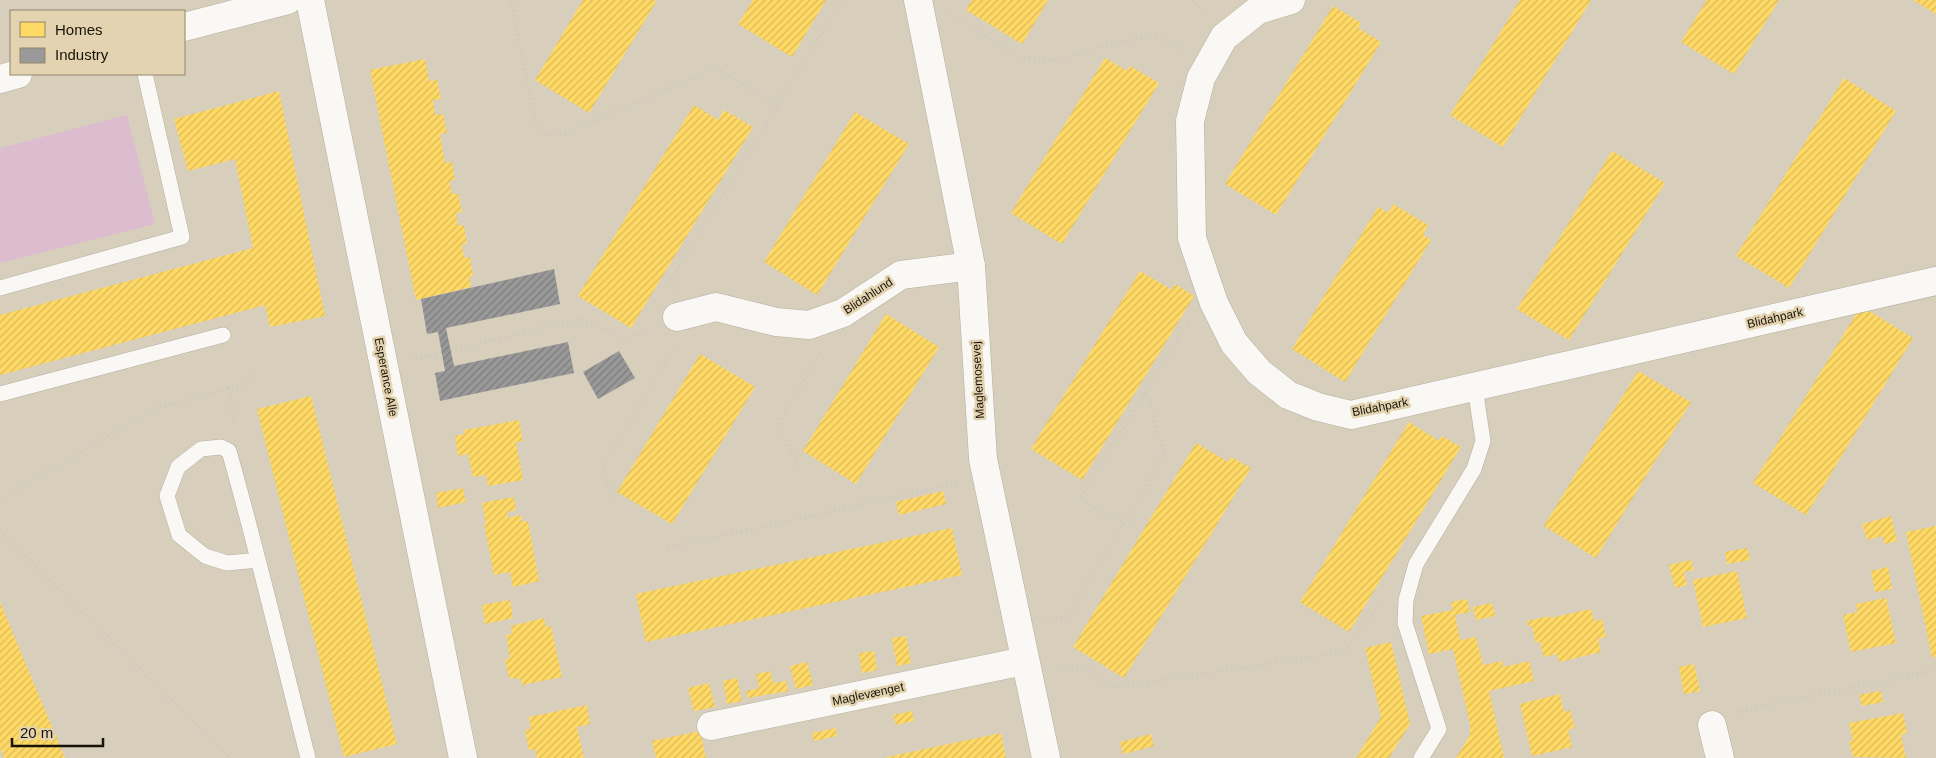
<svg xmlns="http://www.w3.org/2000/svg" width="1936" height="758" viewBox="0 0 1936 758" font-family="Helvetica,sans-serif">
	<defs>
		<pattern id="homes-hatch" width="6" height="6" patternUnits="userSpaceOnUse" patternTransform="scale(1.25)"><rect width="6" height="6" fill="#ffd966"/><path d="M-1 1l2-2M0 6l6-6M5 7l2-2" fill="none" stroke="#dab957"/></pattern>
		<pattern id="industry-hatch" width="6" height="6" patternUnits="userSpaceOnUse" patternTransform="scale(1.25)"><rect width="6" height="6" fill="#999"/><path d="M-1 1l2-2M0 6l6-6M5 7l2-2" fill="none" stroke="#7c7c7b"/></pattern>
	</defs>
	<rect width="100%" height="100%" fill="#d7cfbc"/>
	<path fill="#dcbdd0" d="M127,115L155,224L0,263V148Z"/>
	<g fill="url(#homes-hatch)">
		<path d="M583,0H654L656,2L589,113L535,80Z"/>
		<path d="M753,0H826L792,57L738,24Z"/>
		<path d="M972,0H1048L1022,44L966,10Z"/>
		<path d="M1520,0H1591L1503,147L1450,115Z"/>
		<path d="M1707,0H1779L1734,74L1681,42Z"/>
		<path d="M1913,0H1936V14Z"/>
		<path d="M1333,6L1361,23L1358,28L1381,42L1276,215L1225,184Z"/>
		<path d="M1105,58L1127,71L1130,66L1159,83L1062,244L1011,213Z"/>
		<path d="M425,59L429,81L437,80L441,99L433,100L435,115L443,114L447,133L440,134L445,163L452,162L455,180L449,181L452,194L458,193L462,212L456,213L458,226L464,225L467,244H462L464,258L470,257L473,276L469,277L471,287L416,300L370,70Z"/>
		<path d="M1844,78L1896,111L1789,288L1736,256Z"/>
		<path d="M279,91L325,316L270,327L265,305L0,375V315L253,248L235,159L188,171L174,119Z"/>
		<path d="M694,105L718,120L724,110L753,127L631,328L578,296Z"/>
		<path d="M855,112L909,144L817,295L764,262Z"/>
		<path d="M1612,151L1665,183L1569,340L1517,309Z"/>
		<path d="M1393,204L1428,225L1423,235L1431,240L1345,382L1292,349L1378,207L1388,213Z"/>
		<path d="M1140,271L1172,290L1175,284L1194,296L1082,480L1031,449Z"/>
		<path d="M1861,306L1913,338L1806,515L1753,483Z"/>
		<path d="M886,314L939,347L856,484L803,451Z"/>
		<path d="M700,354L755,387L672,524L617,492Z"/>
		<path d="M1638,371L1691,402L1596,558L1544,526Z"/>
		<path d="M311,396L397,744L344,757L257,409Z"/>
		<path d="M519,420L523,441L516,442L523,480L488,486L486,475L473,477L468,454L458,456L455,436L465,434L464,430Z"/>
		<path d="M1409,422L1439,441L1442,436L1461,447L1349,632L1300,602Z"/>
		<path d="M1196,443L1228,462L1231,457L1251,468L1124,678L1073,647Z"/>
		<path d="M463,488L466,502L438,508L436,493Z"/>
		<path d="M943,491L946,504L899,515L896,502Z"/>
		<path d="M514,497L516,510L507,512L508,518L521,515L522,522L528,521L539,581L513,587L510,572L494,575L484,523H486L482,503Z"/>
		<path d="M1891,516L1897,541L1885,544L1882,536L1867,540L1862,524Z"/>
		<path d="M1936,526V657H1932L1906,532Z"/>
		<path d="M952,528L962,575L646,642L636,594Z"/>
		<path d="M1747,548L1750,560L1727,564L1725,552Z"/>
		<path d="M1691,560L1694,570L1684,572L1687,585L1675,588L1669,565Z"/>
		<path d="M1888,567L1892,589L1875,592L1871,571Z"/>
		<path d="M1737,571L1747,618L1703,627L1693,580Z"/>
		<path d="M1886,598L1896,643L1851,652L1843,615L1858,612L1856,604Z"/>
		<path d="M1467,599L1470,612L1455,615L1460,640L1476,637L1483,665L1502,661L1503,667L1529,661L1534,681L1489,691L1504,758H1456L1470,735V724L1453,649L1429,654L1421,616L1453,610L1451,602Z"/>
		<path d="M510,600L513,618L485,624L482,605Z"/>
		<path d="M0,602L65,758H4L0,748Z"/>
		<path d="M1492,603L1495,616L1476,620L1473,607Z"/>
		<path d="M1591,609L1594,621L1602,619L1606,637L1598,639L1601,652L1559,662L1557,654L1544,657L1540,642H1535L1532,626H1528L1527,621L1549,616L1550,618Z"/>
		<path d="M544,618L546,627L551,626L562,677L522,685L521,679L509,678L505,659L510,658L506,635L512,634L511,626Z"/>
		<path d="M906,636L911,663L897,666L892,638Z"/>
		<path d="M1391,642L1410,724L1389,758H1356L1381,717L1365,648Z"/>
		<path d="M874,651L877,670L862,673L859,653Z"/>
		<path d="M807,662L813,685L796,689L790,666Z"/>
		<path d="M1694,664L1700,691L1684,694L1679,667Z"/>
		<path d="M770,671L773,683L786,681L788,691L748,698L746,691L759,688L756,674Z"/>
		<path d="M737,678L742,701L727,704L723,681Z"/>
		<path d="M709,683L715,707L694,711L688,688Z"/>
		<path d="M1881,691L1883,702L1862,706L1859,695Z"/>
		<path d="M1560,694L1564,712L1570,710L1575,728L1568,730L1572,747L1532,756L1520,704Z"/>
		<path d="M587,705L590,724L577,727L584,758H537L535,749L529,750L525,730L531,729L529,717Z"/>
		<path d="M912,711L914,721L896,725L893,715Z"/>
		<path d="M1903,713L1907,733L1901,735L1906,758L1853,757L1849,741L1853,740L1849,723Z"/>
		<path d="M836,728L837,736L814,741L812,733Z"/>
		<path d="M700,731L706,758H656L652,741Z"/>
		<path d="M1001,733L1006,758H887V757Z"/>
		<path d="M1151,734L1154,746L1123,754L1120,742Z"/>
	</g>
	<g fill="url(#industry-hatch)">
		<path d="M554,269L560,304L446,328L454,366L568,342L574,373L440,401L435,373L445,371L438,332L427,334L421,299Z"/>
		<path d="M619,351L635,378L598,399L583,372Z"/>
	</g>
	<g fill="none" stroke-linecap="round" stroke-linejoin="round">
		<g stroke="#b4ae9e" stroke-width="16">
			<g id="lane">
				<path d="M0,288L182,237L145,74"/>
				<path d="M0,394L223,335"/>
				<path d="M258,560L227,563L205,556L179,535L167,496L178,467L201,449L221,447L229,451C258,553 282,656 308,758"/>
				<path d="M1421,758L1439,729L1405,623L1406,600L1416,564L1474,469L1483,441L1475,387"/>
			</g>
		</g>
		<g stroke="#b4ae9e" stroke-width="29">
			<g id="street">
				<path d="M310,0L463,758"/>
				<path d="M1291,0L1258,10L1224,37L1201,78L1190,121L1192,238L1214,303L1234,343L1259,372L1288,395L1318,407L1351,415L1936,281"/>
				<path d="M677,317L716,307L776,322L809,325L843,313L901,275L971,266"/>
				<path d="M1712,725L1720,758"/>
				<path d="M711,726L1024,661"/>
			</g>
		</g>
		<g stroke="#b4ae9e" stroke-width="29">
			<g id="secondary">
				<path d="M918,0L971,266L983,459L1046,758"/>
				<path d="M184,27L288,0"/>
				<path d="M0,79L18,74"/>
			</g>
		</g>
		<g stroke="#c9c7c2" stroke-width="3" stroke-dasharray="1 4" stroke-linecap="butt">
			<path d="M511,0L535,123C542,135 549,135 562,135L716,68L778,105"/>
			<path d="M1193,0L1206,15"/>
			<path d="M951,15L1019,57L1054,61L1106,45L1153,36L1184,49"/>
			<path d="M673,289L671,279L842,0"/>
			<path d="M451,351L578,319L626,339L651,328"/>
			<path d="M411,360L442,353"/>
			<path d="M229,388L234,421L231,427"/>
			<path d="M800,468L778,425L820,353"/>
			<path d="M610,498L603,465L673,350L674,345"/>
			<path d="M0,500L156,408L249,383L253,374"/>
			<path d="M1130,527L1080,499L1189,321"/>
			<path d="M0,531L230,758"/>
			<path d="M668,548L958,483"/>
			<path d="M1046,621L1068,616L1165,455L1146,391"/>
			<path d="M1057,670L1083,665L1109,688L1344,652L1382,602"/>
			<path d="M1736,712L1936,670"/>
		</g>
		<use href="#lane" stroke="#f9f8f5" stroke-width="15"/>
		<use href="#street" stroke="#f9f8f5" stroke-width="28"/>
		<use href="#secondary" stroke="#f9f8f5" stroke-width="28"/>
	</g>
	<g text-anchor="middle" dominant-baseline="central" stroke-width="5" stroke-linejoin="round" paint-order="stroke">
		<g font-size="12" fill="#191307" stroke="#e3d3b0">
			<text transform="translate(868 296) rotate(-33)">Blidahlund</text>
			<text transform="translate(1775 318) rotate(-13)">Blidahpark</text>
			<text transform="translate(386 377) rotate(79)">Esperance Alle</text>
			<text transform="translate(978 380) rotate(-93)">Maglemosevej</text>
			<text transform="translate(1380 407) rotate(-11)">Blidahpark</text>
			<text transform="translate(868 694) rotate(-12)">Maglevænget</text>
		</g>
	</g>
	<rect x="10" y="10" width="175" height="65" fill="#e3d3b0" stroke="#92866c"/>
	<rect x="20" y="22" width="25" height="15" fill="#ffd966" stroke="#92866c"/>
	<text x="55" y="35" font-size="15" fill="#191307">Homes</text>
	<rect x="20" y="48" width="25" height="15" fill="#999999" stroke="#92866c"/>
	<text x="55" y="60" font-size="15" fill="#191307">Industry</text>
	<path d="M12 738v8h91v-8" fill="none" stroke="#191307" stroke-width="2.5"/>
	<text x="20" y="738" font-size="15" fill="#191307" stroke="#e3d3b0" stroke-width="4" paint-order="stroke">20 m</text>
</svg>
